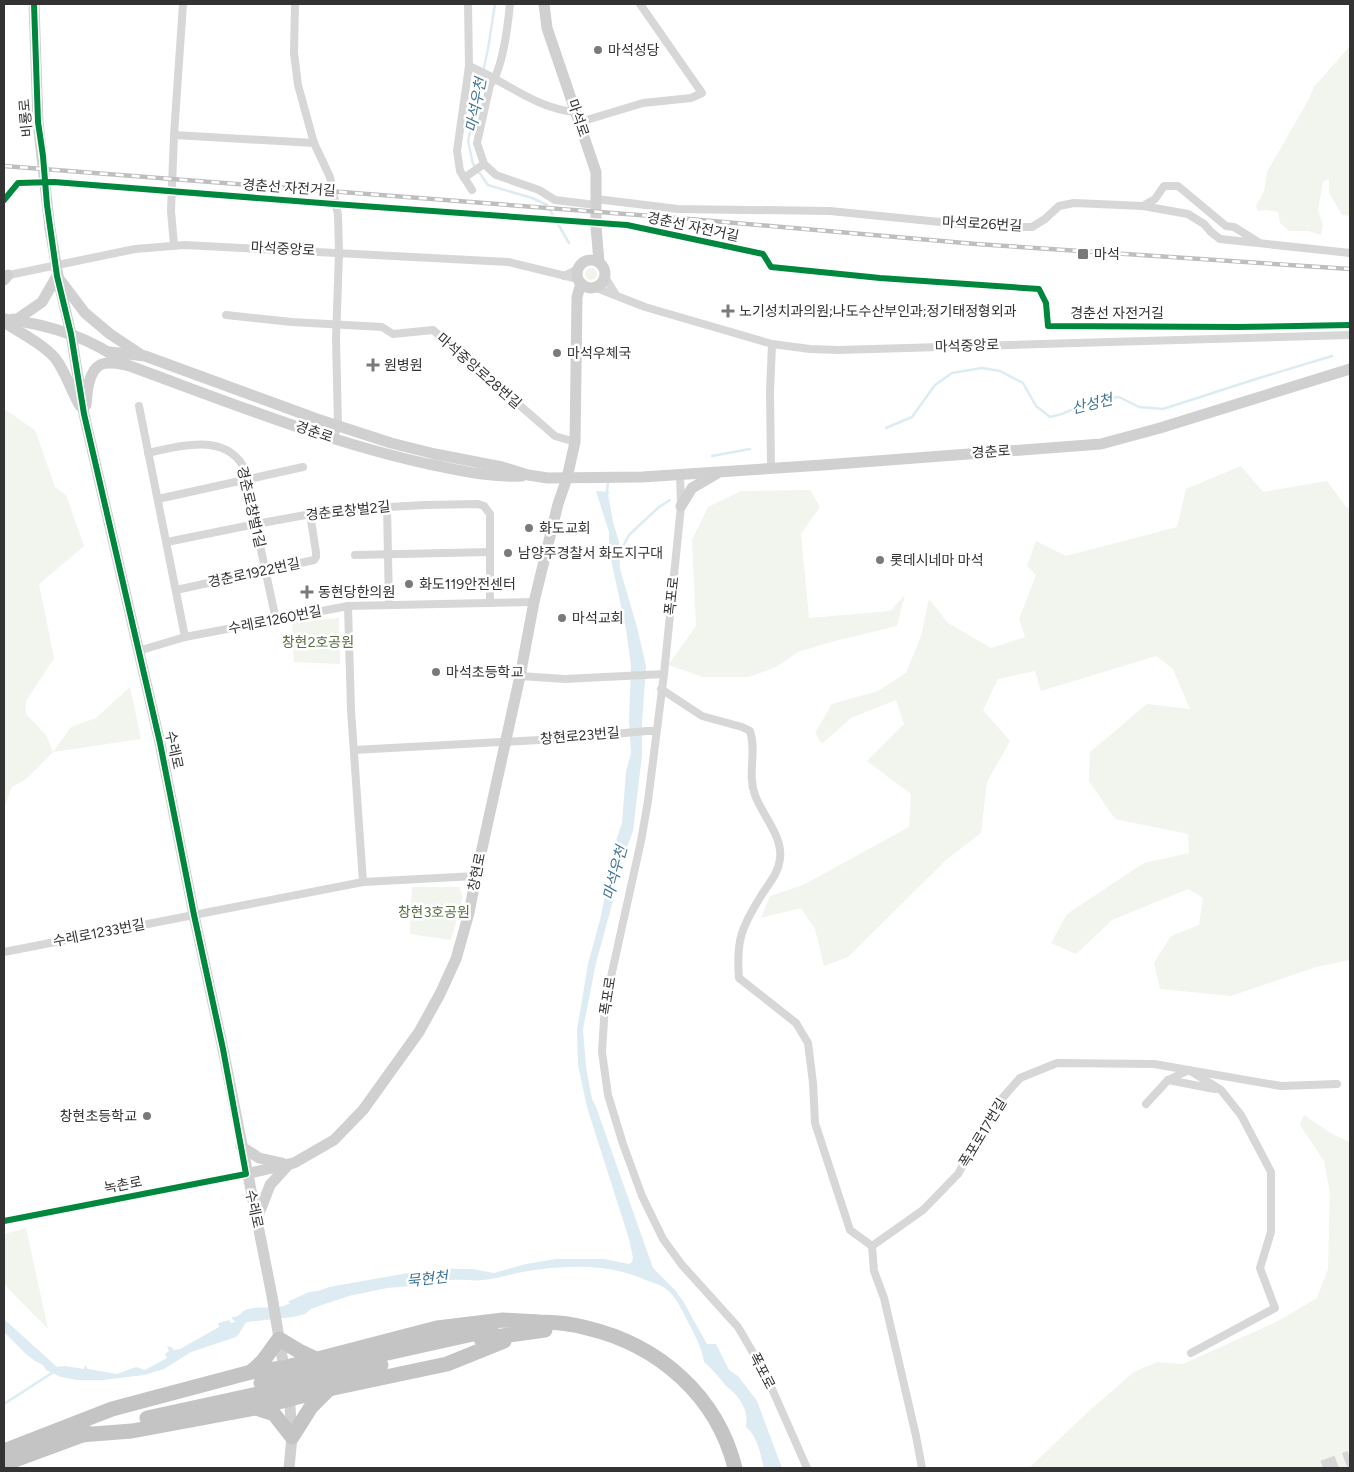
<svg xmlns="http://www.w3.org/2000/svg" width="1354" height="1472" viewBox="0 0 1354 1472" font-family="Figtree,'Noto Sans KR',sans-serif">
	<rect width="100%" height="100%" fill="#fff"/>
	<g fill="#f1f5ed">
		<path d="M1350,46V216L1342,215L1329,193V179L1323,182L1318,210L1323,225L1321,235L1308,231H1289L1280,223L1278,212L1265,210L1258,211L1256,206L1264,192L1267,172L1309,99L1314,87Z"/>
		<circle cx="591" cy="274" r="6"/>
		<path d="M4,409L35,430L55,487L66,495L84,546L39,584L54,658L26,701V714L46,735L53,752L71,727L96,718L130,687L141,739L53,752L26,779L12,787L4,808Z"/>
		<path d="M1241,466L1263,492L1327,481L1347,508L1350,507V960L1316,967L1231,996L1160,989L1154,963L1171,936L1199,925L1203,898L1188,889L1112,920L1076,954L1051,943L1067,914L1144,863L1189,853L1188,834L1115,819L1089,781L1090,752L1147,704L1190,709L1173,669L1156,656L1041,691L1035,671L998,679L983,710L1010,741L987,782L981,833L946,860L848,957L824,966L815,929L801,908L761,918L770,896L803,885L909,827L911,794L867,761L904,724L896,700L851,718L822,744L815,733L832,704L878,691L906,673L921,636L929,599L948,623L991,648L1025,637L1019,619L1036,575L1027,566L1036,541L1066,556L1177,527L1186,489Z"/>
		<path d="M810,490L820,507L801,534L809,618L890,611L905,595L897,626L835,641L798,652L776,667L749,677H703L668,665L696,626L692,540L708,507L741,491Z"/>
		<path d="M339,618L340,664L294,662L292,622Z"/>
		<path d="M412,887H459L463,897L451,940L410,934Z"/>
		<path d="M1304,1115L1334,1135L1350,1142V1468H1029L1089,1411L1134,1372L1157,1362L1183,1364L1278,1321L1317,1298L1328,1269L1330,1193L1324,1161L1300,1125Z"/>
		<path d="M26,1228L48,1329L4,1284V1234Z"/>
	</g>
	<path fill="#ddebf3" d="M596,491L610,492L608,494L613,522L619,542L620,569L637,627L646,666L642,722V755L633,831L617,875L613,901L596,963L583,1029L586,1067L592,1099L596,1107L653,1268L675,1290L683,1301L707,1344H716L729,1370L738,1376L757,1401L782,1468H764C760,1453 758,1437 746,1427C748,1414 744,1404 735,1394C733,1391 729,1389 726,1386C719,1377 713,1370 704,1362C702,1347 694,1334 687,1320C681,1309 676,1296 666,1289C661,1285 654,1283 648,1281C608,1262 560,1265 517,1273C505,1276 494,1279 483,1280C470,1282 448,1276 438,1284L387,1288L349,1296L322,1305L311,1309L305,1314L293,1317L247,1322C242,1326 242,1332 236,1337L191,1352L164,1369L144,1375L103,1380H77L61,1377L46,1370L43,1365L35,1361L26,1354L4,1332V1319L57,1367L65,1366L84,1369L85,1365L88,1369L117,1374L136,1367L145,1370L167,1358L165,1354L169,1351L167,1346L171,1347L174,1350L180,1349L219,1327L218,1323L229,1320L231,1323L235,1322L231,1317C243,1317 239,1311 248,1309C264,1305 275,1311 291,1303L287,1302L309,1292L318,1291L329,1287L408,1273H435L448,1268L456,1269H472L494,1273L526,1264L556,1259H604L629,1264L632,1262L633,1258L629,1239L587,1107L578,1065L577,1030L588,964L600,920L617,838L622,823L626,772L631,753L629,721L631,666L626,629L609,550V532Z"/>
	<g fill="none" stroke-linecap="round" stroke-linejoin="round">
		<g stroke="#ddebf3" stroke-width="2.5">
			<path d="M495,4L488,49L468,141L473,164L488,185L532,198L547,205L569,243"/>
			<path d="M886,428L912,417L935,385L952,373L982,368L1000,371L1023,383L1036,406L1050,417L1062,414L1091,401L1119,397L1139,407L1163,409L1256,379L1332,356"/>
			<path d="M712,456L750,449"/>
			<path d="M607,494L608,480"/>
			<path d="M619,554L629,535L659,507L670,500"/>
			<path d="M4,1404L55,1371"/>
		</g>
		<path stroke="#d6d6d6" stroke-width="15" stroke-dasharray="15 8" stroke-linecap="butt" d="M1323,1468L1350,1458"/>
		<g stroke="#d7d7d7" stroke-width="8">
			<path d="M183,4L174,135L314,143"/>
			<path d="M295,4L294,53L298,85L314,143L330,177L338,215L339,253L336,339L338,426L333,439"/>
			<path d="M468,4L469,66L457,151L460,171L472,190"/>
			<path d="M510,4C508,24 503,70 490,85L477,143L484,164L496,175L539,190L555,200L596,205"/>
			<path d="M469,66C505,81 536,109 576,112"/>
			<path d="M580,122L643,103L691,98L702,93L640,4"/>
			<path d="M464,178L484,164"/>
			<path d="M596,199L678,209L830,211L980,226L1016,227H1032L1045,219L1059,206L1074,203L1143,206L1188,214L1204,224L1211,232L1220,239L1350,253"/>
			<path d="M1143,206L1155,199L1164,186H1178L1226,226L1234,227L1258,242"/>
			<path d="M174,245L171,211L174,135"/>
			<path d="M4,276L135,249L184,245L508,262L578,279"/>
			<path d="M564,276L578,269"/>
			<path d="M605,277L616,295"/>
			<path d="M594,287L645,307L772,344L810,349L838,350L1350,335"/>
			<path d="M226,315L292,322L382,327L393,334L433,330L555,436L575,442"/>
			<path d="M139,406L185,637"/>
			<path d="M148,453C178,446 224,433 243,466L276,620"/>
			<path d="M771,468L770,392L772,344"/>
			<path d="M680,474L681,506L664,674L648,801L641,841L605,1004L602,1052L608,1095L623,1144L642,1196L663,1239L682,1265L738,1327L765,1373L807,1468"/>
			<path d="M158,499L303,467"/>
			<path d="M387,507L389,605"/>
			<path d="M167,542L256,524L333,510L425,505L478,504L484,506L490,514V603"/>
			<path d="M355,555L490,552"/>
			<path d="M176,590L314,560L316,557V552L310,514"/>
			<path d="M348,606L351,710L363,882"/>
			<path d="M138,651L185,637L348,606L534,602"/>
			<path d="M520,676L565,679L664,674"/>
			<path d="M661,689L702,716L742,727L750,731C757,752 747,774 755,795C762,815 783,836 780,859C778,874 769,883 761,896C741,928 736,941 739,978L796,1023L808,1043L813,1083L815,1123L850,1230L872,1246"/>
			<path d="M354,750L557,739L647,731H656"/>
			<path d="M4,952L363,882L476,876"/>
			<path d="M1168,1080L1215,1089"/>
			<path d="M1146,1104L1168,1080L1189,1070L1221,1090L1241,1115L1271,1172V1232L1260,1268L1275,1308L1191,1353"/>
			<path d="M4,1221L246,1174"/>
			<path d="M922,1468L916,1436L884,1298L874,1271L872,1246L923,1210L958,1174L999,1102L1020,1078L1057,1063L1154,1064L1281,1086L1337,1084"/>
		</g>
		<g stroke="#d0d0d0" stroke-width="11">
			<path d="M34,4L38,122L50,229"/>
			<path d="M544,4L547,28L596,172V226L599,262"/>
			<circle cx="591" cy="274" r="14"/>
			<path d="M4,280L8,275"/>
			<path d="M60,287L71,334L84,414L160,743L194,915L223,1049L272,1296L285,1374"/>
			<path d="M4,319C47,324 92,338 127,365C226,401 324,441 428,464C459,470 490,478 522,476"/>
			<path d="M13,319L16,320L42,302L57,276L85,313L110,334L140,354"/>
			<path d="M4,322C20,333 42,343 55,358C66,372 71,391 80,406"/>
			<path d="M110,352L145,356L317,419L391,443L435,454L502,467L528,475L548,478L642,477L823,465L1101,444L1160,428L1350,369"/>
			<path d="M86,405C87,393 88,372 100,365C107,361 120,364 127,365"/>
			<path d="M681,506L692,488L716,474"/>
			<path d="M241,1146L259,1158L282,1163"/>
			<path d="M246,1174L294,1163L334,1140L363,1110L419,1032L440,994L456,959L469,913L476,876L520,676L534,602L558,504L567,478L575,442L577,297L581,283"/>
			<path d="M256,1218L260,1211L270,1185L289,1164"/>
			<path d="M289,1392L292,1437L289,1468"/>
		</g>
		<g stroke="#c4c4c4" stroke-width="15">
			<path d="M530,1323C549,1321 569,1323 587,1328C659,1345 717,1396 735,1468"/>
			<path d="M481,1339L545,1330"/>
			<path d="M311,1370L491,1330"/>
			<path d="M251,1372L263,1361L279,1339L299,1351L316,1359"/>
			<path d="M311,1383L381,1365"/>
			<path d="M256,1408L274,1414L292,1437L311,1407L329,1389"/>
			<path d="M147,1418L263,1393"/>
			<path d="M80,1435L132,1431L255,1408L329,1389L447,1364L504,1341"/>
			<path d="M4,1451L112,1409L251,1372L283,1368L437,1328L503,1320L539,1322"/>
			<path d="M4,1464L88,1433"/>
		</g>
		<g stroke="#bebebe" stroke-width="4.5">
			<path id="rail" d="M4,166L678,218L976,244L1350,269"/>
		</g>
		<use href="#rail" stroke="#fff" stroke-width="2.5" stroke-dasharray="8" stroke-linecap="butt"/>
		<path stroke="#d0d0d0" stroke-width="11" d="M50,229L60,287"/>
		<g stroke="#c4c4c4" stroke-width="15">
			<path d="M261,1383L309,1371"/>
			<path d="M263,1393L311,1383"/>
		</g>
		<g stroke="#fff" stroke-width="9">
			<g id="cycleway">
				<path d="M4,200L18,183L54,182L334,204L627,225L763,254L771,267L880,278L1039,289L1046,303L1048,326L1237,327L1350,325"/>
				<path d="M4,1221L246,1174L223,1049L194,915L160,743L84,414L71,334L57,276L47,205L43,156L38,122L34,4"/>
			</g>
		</g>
		<use href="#cycleway" stroke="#00873e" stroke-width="6"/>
	</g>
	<g fill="#7a7a7a" stroke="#fff" stroke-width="2">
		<circle cx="598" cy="50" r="5"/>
		<rect x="1077" y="248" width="12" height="12" rx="2.5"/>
		<path d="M725.5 303.5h5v5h5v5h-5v5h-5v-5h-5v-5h5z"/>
		<circle cx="557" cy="353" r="5"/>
		<path d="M370.5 357.5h5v5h5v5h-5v5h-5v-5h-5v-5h5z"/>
		<circle cx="529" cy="528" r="5"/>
		<circle cx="508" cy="553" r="5"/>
		<circle cx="880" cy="560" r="5"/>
		<circle cx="409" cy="584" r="5"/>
		<path d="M304.5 584.5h5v5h5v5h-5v5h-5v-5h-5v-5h5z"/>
		<circle cx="562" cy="618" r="5"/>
		<circle cx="436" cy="672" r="5"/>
		<circle cx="147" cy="1116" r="5"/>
	</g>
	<g text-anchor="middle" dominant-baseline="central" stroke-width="5" stroke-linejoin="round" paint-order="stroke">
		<g font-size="14" fill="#333" stroke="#fff" text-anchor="start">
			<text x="608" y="50">마석성당</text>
			<text x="1094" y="254">마석</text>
			<text x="739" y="311">노기성치과의원;나도수산부인과;정기태정형외과</text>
			<text x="567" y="353">마석우체국</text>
			<text x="384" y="365">원병원</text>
			<text x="539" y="528">화도교회</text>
			<text x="518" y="553">남양주경찰서 화도지구대</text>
			<text x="890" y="560">롯데시네마 마석</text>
			<text x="419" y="584">화도119안전센터</text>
			<text x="318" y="592">동현당한의원</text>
			<text x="572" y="618">마석교회</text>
			<text x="446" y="672">마석초등학교</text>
			<text x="137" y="1116" text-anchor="end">창현초등학교</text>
		</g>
		<g font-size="14" fill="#333" stroke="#fff">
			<text transform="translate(26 118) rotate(-95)">비룡로</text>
			<text transform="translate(578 118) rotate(71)">마석로</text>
			<text transform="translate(289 188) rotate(4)">경춘선 자전거길</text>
			<text transform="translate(982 224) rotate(3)">마석로26번길</text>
			<text transform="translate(693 227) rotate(12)">경춘선 자전거길</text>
			<text transform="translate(283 249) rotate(3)">마석중앙로</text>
			<text x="1117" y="313">경춘선 자전거길</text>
			<text transform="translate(967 346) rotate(-2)">마석중앙로</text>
			<text transform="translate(479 371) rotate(41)">마석중앙로28번길</text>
			<text transform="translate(314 432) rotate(19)">경춘로</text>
			<text transform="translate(991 452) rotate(-4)">경춘로</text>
			<text transform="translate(251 507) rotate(77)">경춘로창벌1길</text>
			<text transform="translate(348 511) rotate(-6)">경춘로창벌2길</text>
			<text transform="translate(254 573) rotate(-12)">경춘로1922번길</text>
			<text transform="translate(672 596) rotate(-84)">폭포로</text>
			<text transform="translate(275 620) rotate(-11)">수레로1260번길</text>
			<text transform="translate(580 736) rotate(-5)">창현로23번길</text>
			<text transform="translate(174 750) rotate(78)">수레로</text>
			<text transform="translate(477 872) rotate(-79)">창현로</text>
			<text transform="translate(99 933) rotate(-11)">수레로1233번길</text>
			<text transform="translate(608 996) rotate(-81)">폭포로</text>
			<text transform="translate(983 1133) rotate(-59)">폭포로17번길</text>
			<text transform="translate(123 1185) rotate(-11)">녹촌로</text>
			<text transform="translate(254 1209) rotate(78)">수레로</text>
			<text transform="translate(762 1371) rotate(63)">폭포로</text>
		</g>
		<g font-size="14" fill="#56703f" stroke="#fff">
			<text x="318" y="642">창현2호공원</text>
			<text x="434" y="912">창현3호공원</text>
		</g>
		<g font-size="15" font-style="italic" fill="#3f7597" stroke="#fff">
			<text transform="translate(476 105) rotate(-79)">마석우천</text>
			<text transform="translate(1092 404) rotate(-14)">산성천</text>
			<text transform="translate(615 873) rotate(-75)">마석우천</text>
			<text transform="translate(427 1279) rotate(-6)">묵현천</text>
		</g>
	</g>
	<rect width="1354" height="1472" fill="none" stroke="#333333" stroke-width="10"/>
</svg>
